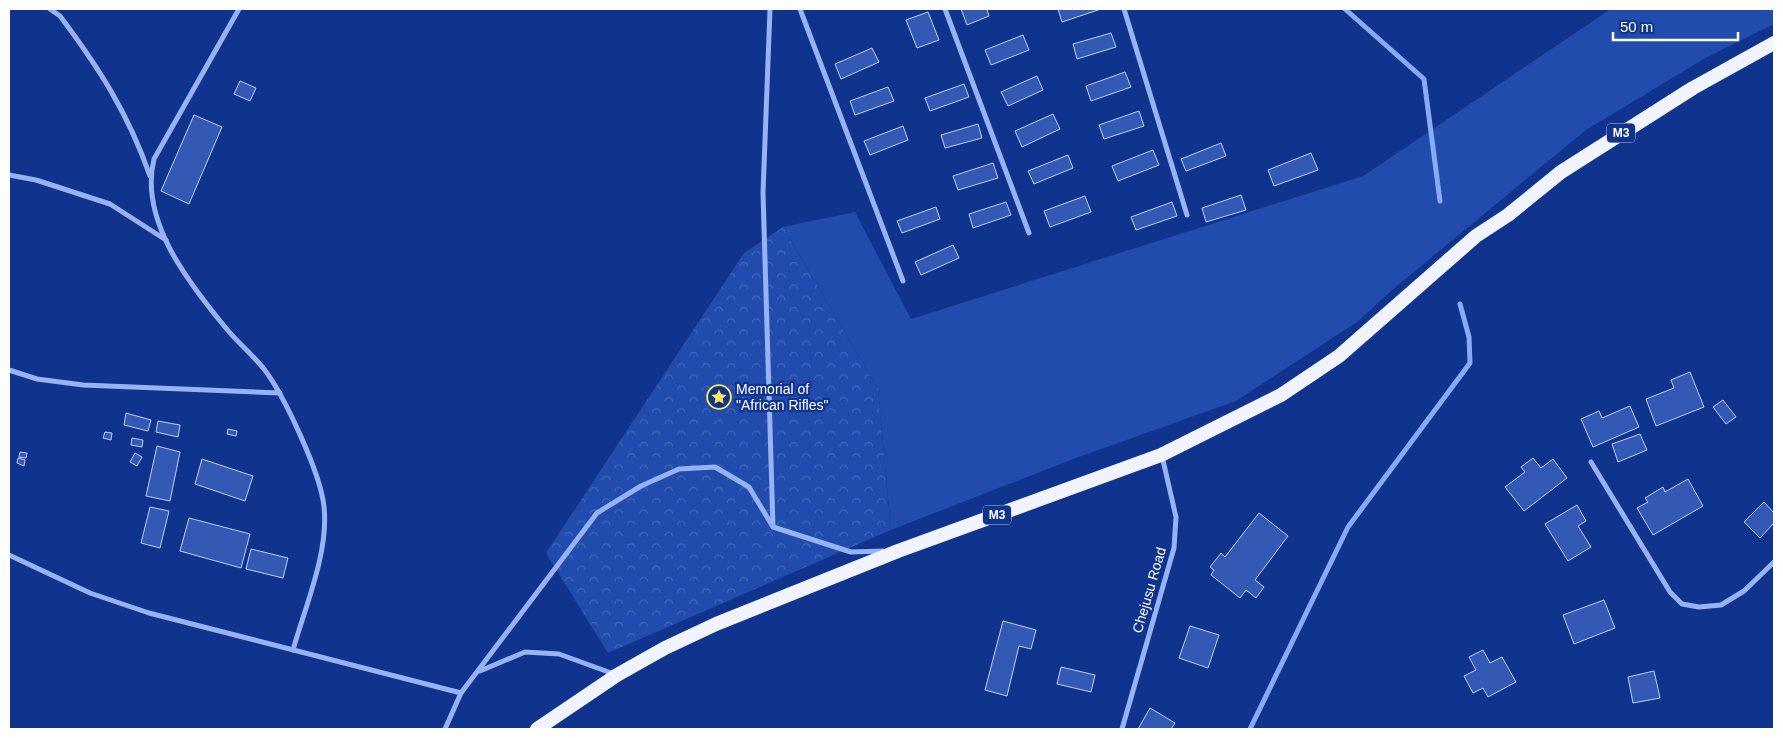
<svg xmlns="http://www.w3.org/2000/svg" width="1783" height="738" viewBox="0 0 1783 738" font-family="Helvetica,sans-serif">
	<defs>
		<pattern id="park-crowns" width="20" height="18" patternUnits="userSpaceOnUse" patternTransform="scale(1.25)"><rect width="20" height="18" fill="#214bad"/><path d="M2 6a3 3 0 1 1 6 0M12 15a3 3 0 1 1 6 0" fill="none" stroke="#4266b9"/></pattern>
	</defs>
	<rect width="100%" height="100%" fill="#10338d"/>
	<path fill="url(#park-crowns)" d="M783,227L878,389L891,530L608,653L546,553L744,253Z"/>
	<path fill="#214bad" d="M1611,9H1774V24L1707,57L1586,130L1398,285L1357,322L1236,401L1076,458L891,530L878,389L783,227L855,212L911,319L1363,176Z"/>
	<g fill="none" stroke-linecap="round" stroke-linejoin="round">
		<g stroke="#89abf6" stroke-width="5">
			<path d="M1345,9L1424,79L1440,201"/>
			<path d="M1250,729L1348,527L1470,363L1469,337L1460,304"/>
		</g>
	</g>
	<g fill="#3459b5" stroke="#bfd2fd">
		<path d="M961,9H987L989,16L967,25Z"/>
		<path d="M1058,9H1101L1062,22Z"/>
		<path d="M928,12L939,40L917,48L906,20Z"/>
		<path d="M1111,33L1116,47L1077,59L1073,44Z"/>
		<path d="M1023,35L1029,50L991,65L985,50Z"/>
		<path d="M872,48L879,62L841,79L835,64Z"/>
		<path d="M1125,72L1131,87L1091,101L1086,86Z"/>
		<path d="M1037,76L1043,90L1008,106L1001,92Z"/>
		<path d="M240,81L256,88L250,101L234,94Z"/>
		<path d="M964,84L969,97L930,111L925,98Z"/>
		<path d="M888,87L894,101L855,115L850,101Z"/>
		<path d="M1139,111L1144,126L1104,139L1099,125Z"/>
		<path d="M1053,114L1060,129L1022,147L1015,131Z"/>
		<path d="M194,115L222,127L189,204L161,191Z"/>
		<path d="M978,124L982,138L945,148L941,135Z"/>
		<path d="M903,126L908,140L870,155L864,141Z"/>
		<path d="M1221,143L1226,156L1186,171L1181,159Z"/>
		<path d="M1153,150L1159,165L1118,181L1112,166Z"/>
		<path d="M1311,153L1318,170L1274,186L1268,170Z"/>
		<path d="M1068,155L1073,168L1034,184L1028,171Z"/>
		<path d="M993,163L998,178L958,190L953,176Z"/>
		<path d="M1241,195L1246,210L1206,222L1202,208Z"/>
		<path d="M1085,196L1091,212L1050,227L1044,211Z"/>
		<path d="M1006,202L1011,215L973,228L969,214Z"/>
		<path d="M1172,202L1177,216L1136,230L1131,217Z"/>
		<path d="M936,207L940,219L902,233L897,221Z"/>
		<path d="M953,245L959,258L921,275L915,262Z"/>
		<path d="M1690,372L1704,407L1656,426L1646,399L1674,388L1671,380Z"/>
		<path d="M1723,400L1736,417L1726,424L1713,407Z"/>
		<path d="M1630,406L1639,427L1593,447L1581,419L1599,411L1602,418Z"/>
		<path d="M126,413L151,420L148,431L124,425Z"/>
		<path d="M158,421L180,425L178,437L156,432Z"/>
		<path d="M228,429L237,431L236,436L227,434Z"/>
		<path d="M105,432L112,433L111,440L103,438Z"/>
		<path d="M1640,434L1647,450L1618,462L1612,444Z"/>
		<path d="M132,438L143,440L142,447L131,445Z"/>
		<path d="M157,446L180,452L170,501L146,496Z"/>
		<path d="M20,452L27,453L26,458L19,457Z"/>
		<path d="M135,453L142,457L137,466L130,462Z"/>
		<path d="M18,458L25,460L24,466L17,463Z"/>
		<path d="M1533,458L1541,468L1553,459L1567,478L1524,511L1505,487L1525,472L1521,467Z"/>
		<path d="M202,459L253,476L245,501L195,484Z"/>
		<path d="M1688,479L1703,506L1653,535L1637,508L1648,502L1645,498L1663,487L1665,492Z"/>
		<path d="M1764,502L1774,513V523L1760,538L1744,522Z"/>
		<path d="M1577,505L1586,521L1578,526L1591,547L1568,561L1545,524Z"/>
		<path d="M150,507L169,511L160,548L141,543Z"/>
		<path d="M1259,513L1288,536L1255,580L1264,587L1256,598L1246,590L1240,598L1211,575L1214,570L1210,567L1221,553L1225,557Z"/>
		<path d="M189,518L250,534L241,568L180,551Z"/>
		<path d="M251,549L288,558L283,578L246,569Z"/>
		<path d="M1604,600L1615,628L1574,644L1563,615Z"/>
		<path d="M1003,621L1036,630L1031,649L1019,646L1007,696L985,690Z"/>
		<path d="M1190,626L1219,635L1208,668L1179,658Z"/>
		<path d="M1483,650L1490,663L1502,657L1516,682L1488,697L1483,688L1473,693L1464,676L1476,670L1469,657Z"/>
		<path d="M1061,667L1095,675L1091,692L1057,684Z"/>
		<path d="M1654,671L1660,698L1633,703L1628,677Z"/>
		<path d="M1150,708L1175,723L1171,729H1138Z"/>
	</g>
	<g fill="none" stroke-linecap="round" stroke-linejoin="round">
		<g stroke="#97b3f3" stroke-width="5">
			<path d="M50,9L60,16C99,68 128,113 150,176"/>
			<path d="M239,9L154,159C139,220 188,282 225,327C237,342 252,354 264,369C284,395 321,474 324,507C329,552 305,607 293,650"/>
			<path d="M770,9L763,193L773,527"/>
			<path d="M800,9L903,281"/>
			<path d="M945,9L1029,233"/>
			<path d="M1124,9L1187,215"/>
			<path d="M9,175L36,180L110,204L166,240"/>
			<path d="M9,370L37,379L83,385L280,393"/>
			<path d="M1591,462L1670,592L1682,604L1699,607L1721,605L1744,591L1774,562"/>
			<path d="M9,555L90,593L149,613L461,693"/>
			<path d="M480,671L525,652L559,654L614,674"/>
			<path d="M445,729L461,693L597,513L641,486L679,469L715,467L749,487L773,527L851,552L883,551"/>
			<path d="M1122,729L1174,548L1176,517L1162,456"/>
		</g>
		<path stroke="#f1f4ff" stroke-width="14" d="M537,729L617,675L665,648L716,624L898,551L1161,455L1281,395L1339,356L1476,236L1508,215L1561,172L1693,88L1774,43"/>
	</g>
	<defs>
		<g id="sight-ring" transform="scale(1.25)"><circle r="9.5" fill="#10338d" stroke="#ffe859" stroke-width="1.5"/><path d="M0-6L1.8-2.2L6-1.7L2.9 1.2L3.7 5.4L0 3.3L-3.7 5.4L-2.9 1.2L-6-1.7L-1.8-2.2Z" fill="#ffe859"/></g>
	</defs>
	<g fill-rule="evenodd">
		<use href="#sight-ring" x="719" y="397"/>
	</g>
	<g text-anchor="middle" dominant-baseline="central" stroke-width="4.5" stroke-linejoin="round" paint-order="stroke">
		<g fill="#10338d" stroke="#b7c2dd" stroke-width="1">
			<rect x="1607" y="123.5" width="28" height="19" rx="4"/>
			<rect x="983" y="505.5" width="28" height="19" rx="4"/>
		</g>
		<g font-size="12" font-weight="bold" fill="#fff">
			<text x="1621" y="133">M3</text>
			<text x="997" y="515">M3</text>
		</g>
		<g font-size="14" fill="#fff" stroke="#10338d" text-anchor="start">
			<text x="736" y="389">Memorial of<tspan x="736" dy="16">"African Rifles"</tspan></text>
		</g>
		<g font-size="14" fill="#fff" stroke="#10338d">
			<text transform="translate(1149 590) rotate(-74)">Chejusu Road</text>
		</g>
	</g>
	<rect width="1783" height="738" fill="none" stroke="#ffffff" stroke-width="20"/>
	<path d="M1613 32v8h125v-8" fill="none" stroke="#ffffff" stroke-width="2.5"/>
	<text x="1620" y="32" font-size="15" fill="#ffffff" stroke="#10338d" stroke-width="4" paint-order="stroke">50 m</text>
</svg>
